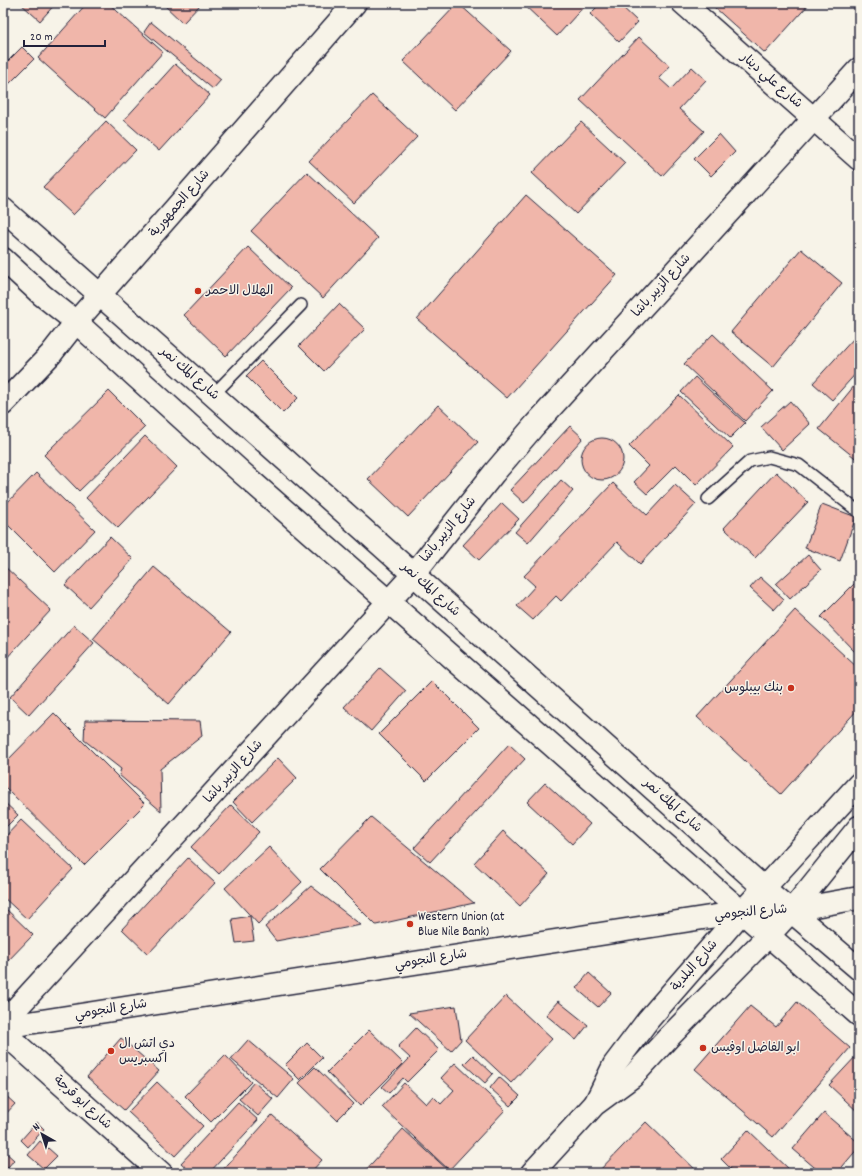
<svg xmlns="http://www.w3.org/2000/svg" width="862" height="1176" viewBox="0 0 862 1176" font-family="Dekko,'Playpen Sans Arabic',sans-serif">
	<rect width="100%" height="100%" fill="#f7f3e8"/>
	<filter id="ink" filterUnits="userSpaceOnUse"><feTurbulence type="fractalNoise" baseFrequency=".025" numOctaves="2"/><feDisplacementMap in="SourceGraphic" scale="8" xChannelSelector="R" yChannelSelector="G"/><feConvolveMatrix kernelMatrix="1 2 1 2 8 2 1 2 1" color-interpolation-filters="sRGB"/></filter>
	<g filter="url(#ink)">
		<g fill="#f0b6aa" stroke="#22223b">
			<path d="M20,3H56L40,21Z"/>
			<path d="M87,3H108L163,52L105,118L38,58Z"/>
			<path d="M162,3H202L183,23Z"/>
			<path d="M458,3L511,51L455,110L403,61Z"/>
			<path d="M522,3H587L557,36Z"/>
			<path d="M601,3H618L638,22L619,42L590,14Z"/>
			<path d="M716,3H810L765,53L713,6Z"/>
			<path d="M151,22L221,80L213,89L144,32Z"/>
			<path d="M639,37L670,66L659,78L671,89L692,67L706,80L679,109L704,131L662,176L580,100Z"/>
			<path d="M22,47L34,59L7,86L3,82V66Z"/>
			<path d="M175,64L210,95L159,151L124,120Z"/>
			<path d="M372,95L417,137L354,203L309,161Z"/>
			<path d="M106,121L136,150L73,215L43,187Z"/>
			<path d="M581,122L625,163L576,214L532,173Z"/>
			<path d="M719,134L735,152L711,176L694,159Z"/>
			<path d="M307,172L378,238L323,298L251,231Z"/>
			<path d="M526,195L617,275L507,398L417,319Z"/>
			<path d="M248,247L291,288L226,356L184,315Z"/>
			<path d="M801,249L842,283L773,367L731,332Z"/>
			<path d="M339,304L365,329L324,371L299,346Z"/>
			<path d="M713,334L773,391L745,421L684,364Z"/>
			<path d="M855,337L859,340V370L832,400L813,383Z"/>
			<path d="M261,361L298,398L283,413L246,376Z"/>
			<path d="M695,377L745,423L730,438L681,392Z"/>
			<path d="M859,380V461L819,429Z"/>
			<path d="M109,391L145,427L79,491L44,455Z"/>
			<path d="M679,395L733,447L696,485L676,465L647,494L634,482L649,466L629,446Z"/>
			<path d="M790,401L810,424L782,450L761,427Z"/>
			<path d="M438,405L478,442L408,517L368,479Z"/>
			<path d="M570,426L583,438L524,503L510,490Z"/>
			<path d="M145,436L177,467L118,528L86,498Z"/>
			<circle cx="602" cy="459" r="21"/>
			<path d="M776,472L808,502L755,558L724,528Z"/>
			<path d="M36,473L95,530L55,572L3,520V507Z"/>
			<path d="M561,480L573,491L528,543L515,532Z"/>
			<path d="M613,483L647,515L675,485L696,504L640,564L617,542L561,601L556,596L533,620L517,606L535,586L524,576Z"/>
			<path d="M502,503L519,519L479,560L463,545Z"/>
			<path d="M822,504L856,517L840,561L805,548Z"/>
			<path d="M110,537L133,559L89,607L65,585Z"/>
			<path d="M808,555L821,570L790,599L776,584Z"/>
			<path d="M3,565L51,610L3,662Z"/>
			<path d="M154,567L231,632L169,704L93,639Z"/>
			<path d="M760,577L784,599L774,610L750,588Z"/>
			<path d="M859,579V650L856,653L821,617Z"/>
			<path d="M795,610L859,669V708L781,794L697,717Z"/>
			<path d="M74,625L94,643L29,715L10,697Z"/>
			<path d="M380,668L406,691L371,731L344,707Z"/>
			<path d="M432,681L479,728L426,781L379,734Z"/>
			<path d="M54,713L145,804L84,865L3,785V765Z"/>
			<path d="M85,720L200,721L202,736L160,769L161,811L119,775L121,769L84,740Z"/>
			<path d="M509,744L525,759L430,862L414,848Z"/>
			<path d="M278,758L297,778L252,822L233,802Z"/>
			<path d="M545,783L590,824L572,844L527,802Z"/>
			<path d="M3,801L18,815L3,830Z"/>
			<path d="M231,805L259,832L219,874L191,847Z"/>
			<path d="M371,817L474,903L376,925L320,869Z"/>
			<path d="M21,820L73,869L27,919L3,897V839Z"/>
			<path d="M503,831L549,874L520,906L474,863Z"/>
			<path d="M269,847L302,882L258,924L225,888Z"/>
			<path d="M188,858L215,883L148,954L122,929Z"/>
			<path d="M311,886L361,925L276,941L265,927Z"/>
			<path d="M3,906L33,935L3,966Z"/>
			<path d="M250,916L254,941L236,943L232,919Z"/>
			<path d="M589,973L611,993L598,1007L576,988Z"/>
			<path d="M506,996L552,1039L511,1083L465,1040Z"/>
			<path d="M558,1001L588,1025L576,1040L546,1015Z"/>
			<path d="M797,1002L850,1048L773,1137L695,1069L750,1006L776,1027Z"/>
			<path d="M456,1006L461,1040L451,1051L409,1013Z"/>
			<path d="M416,1028L439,1050L407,1082L403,1078L389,1093L382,1087L410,1058L398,1047Z"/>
			<path d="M369,1030L403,1063L360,1106L327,1072Z"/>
			<path d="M121,1038L159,1071L124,1110L87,1077Z"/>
			<path d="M248,1040L294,1079L278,1098L231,1059Z"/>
			<path d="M307,1043L322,1058L300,1080L285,1065Z"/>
			<path d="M858,1054L859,1055V1113L829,1085Z"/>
			<path d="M225,1055L251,1082L211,1122L185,1096Z"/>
			<path d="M473,1055L493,1074L485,1083L464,1064Z"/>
			<path d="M455,1063L505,1110L449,1170L382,1107L404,1083L426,1104L433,1096L441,1104L454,1090L441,1078Z"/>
			<path d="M315,1067L353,1104L337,1120L299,1083Z"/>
			<path d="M499,1077L520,1096L510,1106L490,1088Z"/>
			<path d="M157,1082L203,1126L175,1156L128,1112Z"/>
			<path d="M254,1082L273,1099L258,1116L239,1099Z"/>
			<path d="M3,1093L15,1104L3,1117Z"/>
			<path d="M238,1102L258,1120L209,1173H192L181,1163Z"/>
			<path d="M824,1113L859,1143V1147L837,1173H821L793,1149Z"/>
			<path d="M272,1115L322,1160L310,1173H220Z"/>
			<path d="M37,1122L44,1129L28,1147L21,1140Z"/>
			<path d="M646,1122L699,1173H597Z"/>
			<path d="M403,1129L449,1171L448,1173H363Z"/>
			<path d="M748,1130L790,1170L787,1173H735L721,1159Z"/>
			<path d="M40,1141L57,1156L44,1169L28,1155Z"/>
			<path d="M3,1150L14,1160L3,1173Z"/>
		</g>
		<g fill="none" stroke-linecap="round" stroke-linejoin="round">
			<g stroke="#22223b" stroke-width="14">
				<g id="lane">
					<path d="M213,395L301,305"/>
					<path d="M708,499L750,461L769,457L799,465L859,512"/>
				</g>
			</g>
			<g stroke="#22223b" stroke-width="25">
				<g id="street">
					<path d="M683,3L859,159"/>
					<path d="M3,1023L413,575L494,473L534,426L859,69"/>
					<path d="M3,1032L161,1173"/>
				</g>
			</g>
			<g stroke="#22223b" stroke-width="25">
				<g id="secondary">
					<path d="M3,404L51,354L76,322L355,3"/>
					<path d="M3,1027L742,912L792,910L859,898"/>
					<path d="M596,1102L614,1065L648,1020L742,912L859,784"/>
					<path d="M532,1173L594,1105L632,1077L668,1038L769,935L792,910L859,827"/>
				</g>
			</g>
			<g stroke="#22223b" stroke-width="25">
				<g id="highway">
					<path d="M3,209L213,395L764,888L859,969"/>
					<path d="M3,259L42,295L76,322L241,472L859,1015"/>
				</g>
			</g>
			<use href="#lane" stroke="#f7f3e8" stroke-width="11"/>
			<use href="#street" stroke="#f7f3e8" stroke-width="22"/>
			<use href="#secondary" stroke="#f7f3e8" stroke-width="22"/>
			<use href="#highway" stroke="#f7f3e8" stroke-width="22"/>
		</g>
	</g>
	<g fill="#c8321e" stroke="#f7f3e8" stroke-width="1.5">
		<circle cx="198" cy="291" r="4"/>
		<circle cx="791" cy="688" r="4"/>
		<circle cx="410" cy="924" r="4"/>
		<circle cx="703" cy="1048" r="4"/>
		<circle cx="111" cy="1051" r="4"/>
	</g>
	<g text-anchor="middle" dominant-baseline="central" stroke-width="3" stroke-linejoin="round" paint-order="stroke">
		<g font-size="13" fill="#22223b" stroke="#f7f3e8">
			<text transform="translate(771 81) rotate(41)">شارع علي دينار</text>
			<text transform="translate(180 204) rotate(-49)">شارع الجمهورية</text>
			<text transform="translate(662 286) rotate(-48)">شارع الزبير باشا</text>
			<text transform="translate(189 374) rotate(41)">شارع المك نمر</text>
			<text transform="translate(449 530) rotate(-51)">شارع الزبير باشا</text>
			<text transform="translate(430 590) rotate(42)">شارع المك نمر</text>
			<text transform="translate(234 772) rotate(-48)">شارع الزبير باشا</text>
			<text transform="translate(672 806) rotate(42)">شارع المك نمر</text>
			<text transform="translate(751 913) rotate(-5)">شارع النجومي</text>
			<text transform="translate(431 960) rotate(-9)">شارع النجومي</text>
			<text transform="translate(695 966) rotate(-49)">شارع البلدية</text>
			<text transform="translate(111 1010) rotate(-9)">شارع النجومي</text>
			<text transform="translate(82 1103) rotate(42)">شارع ابو قرجة</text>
		</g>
		<g font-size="13" fill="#22223b" stroke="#f7f3e8" text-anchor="start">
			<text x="206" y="291">الهلال الاحمر</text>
			<text x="783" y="688" text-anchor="end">بنك بيبلوس</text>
			<text x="418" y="917">Western Union (at<tspan x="418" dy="15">Blue Nile Bank)</tspan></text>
			<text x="119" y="1044">دي اتش ال<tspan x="119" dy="15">اكسبريس</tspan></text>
			<text x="711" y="1048">ابو الفاضل اوفيس</text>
		</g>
	</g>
	<rect width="862" height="1176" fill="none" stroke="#f7f3e8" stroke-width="16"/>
	<rect x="8" y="8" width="846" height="1160" fill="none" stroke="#22223b" stroke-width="1.5" filter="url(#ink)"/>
	<g transform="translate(42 1134) rotate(321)" stroke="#f7f3e8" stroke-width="3" paint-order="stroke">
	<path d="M0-3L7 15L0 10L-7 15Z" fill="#22223b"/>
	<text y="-6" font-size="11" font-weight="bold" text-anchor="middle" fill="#22223b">N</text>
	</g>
	<path d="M24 40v6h81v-6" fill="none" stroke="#22223b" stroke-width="2"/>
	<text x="30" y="40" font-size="12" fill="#22223b" stroke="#f7f3e8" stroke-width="3" paint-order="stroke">20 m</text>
</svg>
